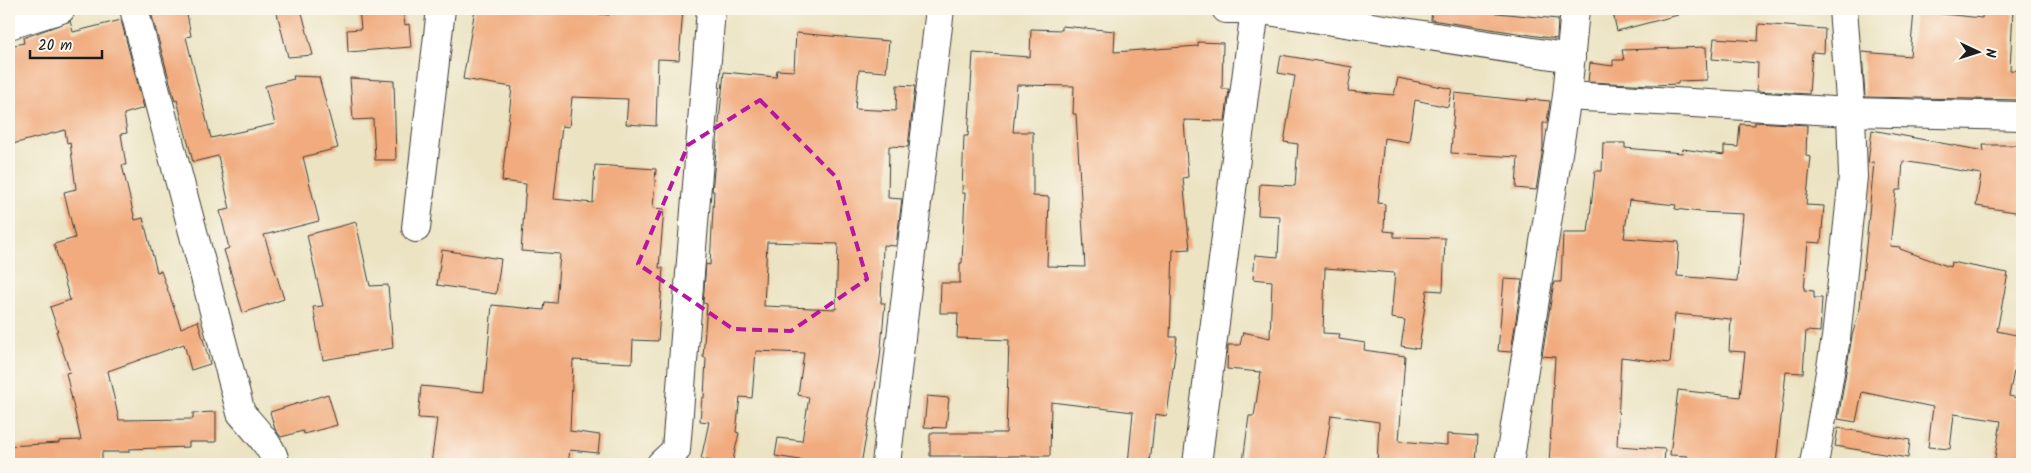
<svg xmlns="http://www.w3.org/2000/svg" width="2031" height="473" viewBox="0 0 2031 473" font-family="Kalam,sans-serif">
	<rect width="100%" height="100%" fill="#fbf7ec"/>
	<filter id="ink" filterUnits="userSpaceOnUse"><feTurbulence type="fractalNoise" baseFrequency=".02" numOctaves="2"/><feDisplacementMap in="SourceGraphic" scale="10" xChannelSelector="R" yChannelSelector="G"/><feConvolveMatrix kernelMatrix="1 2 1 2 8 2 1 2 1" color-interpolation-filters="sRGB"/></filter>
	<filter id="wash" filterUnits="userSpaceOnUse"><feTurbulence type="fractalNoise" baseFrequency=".0096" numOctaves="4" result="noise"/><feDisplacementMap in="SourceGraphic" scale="20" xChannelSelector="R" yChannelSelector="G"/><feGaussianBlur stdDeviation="1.12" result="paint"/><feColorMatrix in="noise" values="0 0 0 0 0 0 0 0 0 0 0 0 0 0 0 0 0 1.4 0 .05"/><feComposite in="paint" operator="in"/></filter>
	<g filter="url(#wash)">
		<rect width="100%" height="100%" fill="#ebe3c2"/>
		<g id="blocks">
			<g fill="#f1ab7e" fill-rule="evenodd">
				<path d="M163,9H186L191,36L186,37L211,138L275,124L265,86L294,79L293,76L319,77L338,148L303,157L319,221L264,235L284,299L243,313L224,250L229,248L220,211L230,209L218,156L193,162L177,100L175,101L151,12Z"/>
				<path d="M276,9H301L313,55L288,57Z"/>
				<path d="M359,9H403L405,25L409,24L411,47L348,52L347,30L361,29Z"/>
				<path d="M475,9H557L609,15L610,9H683L679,60L658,59L656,126L626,124L628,99L572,97L569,127L562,126L554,199L593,203L595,165L656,169L653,208L664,209L659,268H663L658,341L633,340L632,363L573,360L570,431L600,435L598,453L570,450L568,464H431L437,419L418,418L421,386L484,392L492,305L544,310L545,302L556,303L560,254L521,251L526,184L502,181L512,87L463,79Z"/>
				<path d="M1432,9H1457L1558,19L1557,39L1431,20Z"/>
				<path d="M1612,9H1677L1678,15L1617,31Z"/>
				<path d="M1983,9H2013L2010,70L2022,71V100L1865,97L1862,52L1910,56L1914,11L1982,18Z"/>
				<path d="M121,20L144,108L124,114L127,133L121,134L126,165H122L135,220L143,218L157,272L161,271L181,328L198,321L210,364L191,370L184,344L108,371L119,420L193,419V413L216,412V442H189V447L129,449V452H102V464H9V446L59,443V441L81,440L66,373L70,372L56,331H58L50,307L70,300L54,244L75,238L64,192L76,189L70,142L67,143L65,130L9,145V46L24,43L23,38L70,21L73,32Z"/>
				<path d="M1759,24L1825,29L1824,53L1812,52L1809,94L1757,91L1758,63L1712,59L1714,38L1758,41Z"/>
				<path d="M1062,26L1115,31L1114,52L1198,46V42L1223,43L1222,89H1229L1225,121L1184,120L1188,177L1183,178L1190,249L1173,250L1170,337H1177L1167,416L1155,414L1150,464H1128L1133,412L1051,402L1050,456H930V433H1006L1009,340L957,338L958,313H940L941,283H960V263H962L965,193H962L963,161L964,136H968L973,53L1030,57L1031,29L1062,30ZM1017,85L1074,86L1073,114H1076L1085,267L1047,266L1049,197L1033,196V132H1013Z"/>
				<path d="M796,33L889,41L886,72L859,70L855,109L896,111L897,85L915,86L908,147L889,146L888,198L902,199L896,246L883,245L881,303H885L880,358L872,405L861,464H825L775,456L778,438L802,441L809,397L798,395L804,353L756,351L752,398L740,397L736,432L739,433L732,464H724L701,459L709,422L700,421L702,398H704L706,358L703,357L707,304L703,303L706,264L710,265L714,191H712L724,72L776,77L777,70L794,71ZM767,242L838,244L836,309L764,306Z"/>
				<path d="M1706,47L1707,80L1678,81V84L1653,85L1588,82L1590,63L1613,66V60H1624L1622,50Z"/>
				<path d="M1281,55L1352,67L1348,91L1394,95L1398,78L1452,89L1448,107L1415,100L1409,142L1384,138L1378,203L1385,204L1384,231L1394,232V237L1445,238L1443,291L1427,290L1419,349L1401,346L1405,320L1391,318L1395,273L1325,268L1323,333L1340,334L1339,339L1365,343L1364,350L1405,356L1399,441L1447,445V434L1478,436L1476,464H1377L1379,422L1331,415L1324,464H1261L1243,462L1249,416H1254L1261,372L1227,369L1228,345H1240L1243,332L1270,338L1272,281L1253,279L1255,255L1278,257L1280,216L1258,215L1260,184L1295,186L1298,144L1284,142L1295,76L1278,73Z"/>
				<path d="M350,78L394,81L396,160H375L373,119L353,120Z"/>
				<path d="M1455,93L1527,101V99L1550,101L1547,123H1543V148L1536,190L1516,188L1518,157L1451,153Z"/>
				<path d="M1755,122L1807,125L1806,156L1811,157L1806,205L1824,206L1821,243L1808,242L1804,290L1814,291V298H1822L1820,332L1806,331L1803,373L1786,372L1776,464H1687V456L1670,455L1678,390L1740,397L1745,352L1729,351L1731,319L1675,314L1670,363L1621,357L1617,446L1665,449L1664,464H1549L1555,357L1542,356L1554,282H1561L1563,233H1588L1595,171H1602L1603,143H1625V148L1682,153L1683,149L1724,155V146L1738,147L1740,124L1755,125ZM1629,200L1676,205L1675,209L1701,212L1743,214L1737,281L1677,276L1679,242L1624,238Z"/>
				<path d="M1872,130L1984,151L1983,145H2022V213L1976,206L1981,174L1903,161L1901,190H1896L1890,246L1900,247V249L1950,267L1951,262L2008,273L1997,331L2021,336L2009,396L2022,399V464H1994L2001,421L1954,414L1950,449L1928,447L1933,407L1862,392L1856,422L1838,419L1852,336L1860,308L1874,162L1868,163Z"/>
				<path d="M356,222L370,286L388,285L393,348L323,360L313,307L323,306L307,235Z"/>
				<path d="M442,250L501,259L496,294L437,285Z"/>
				<path d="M1504,279L1522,280L1511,352L1498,351Z"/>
				<path d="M328,394L337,425L304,434L303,431L281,437L275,429L270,412Z"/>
				<path d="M927,396L949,398L946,428L924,427Z"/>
				<path d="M1838,428L1910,440L1908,458L1835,446Z"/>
			</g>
		</g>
	</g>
	<g filter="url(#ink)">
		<use href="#blocks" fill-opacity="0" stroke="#3b3a35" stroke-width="1"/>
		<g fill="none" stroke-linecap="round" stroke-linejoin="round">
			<g stroke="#3b3a35" stroke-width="30">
				<g id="minor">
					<path d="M134,9L241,413C250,424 276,450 275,464"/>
					<path d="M1226,9H1255L1571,58"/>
					<path d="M9,25L61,9"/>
					<path d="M1567,96L1851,112L2022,116"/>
					<path d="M416,228L441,9"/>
					<path d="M661,464L676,450L711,9"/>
					<path d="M886,464L940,9"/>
					<path d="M1197,464L1255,9"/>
					<path d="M1509,464L1567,96L1575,9"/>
					<path d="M1814,464L1836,338L1853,177L1851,112L1843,9"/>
				</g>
			</g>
			<use href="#minor" stroke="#fff" stroke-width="28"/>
		</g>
	</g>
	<path fill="none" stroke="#b5179e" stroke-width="4" stroke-dasharray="10 6" stroke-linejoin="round" d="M760,100L837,178L867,279L791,331L733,329L638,264L688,145Z"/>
	<rect width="2031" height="473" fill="none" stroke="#fbf7ec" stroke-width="30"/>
	<g transform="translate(1978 52) rotate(94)" stroke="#fbf7ec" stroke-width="4" paint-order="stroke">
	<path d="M0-4L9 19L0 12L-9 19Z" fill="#1c1c1c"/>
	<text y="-8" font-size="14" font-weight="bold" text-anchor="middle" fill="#1c1c1c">N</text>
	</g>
	<path d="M30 50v8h72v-8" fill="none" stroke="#1c1c1c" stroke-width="2.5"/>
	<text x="38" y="50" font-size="15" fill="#1c1c1c" stroke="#fbf7ec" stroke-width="4" paint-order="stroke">20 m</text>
</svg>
